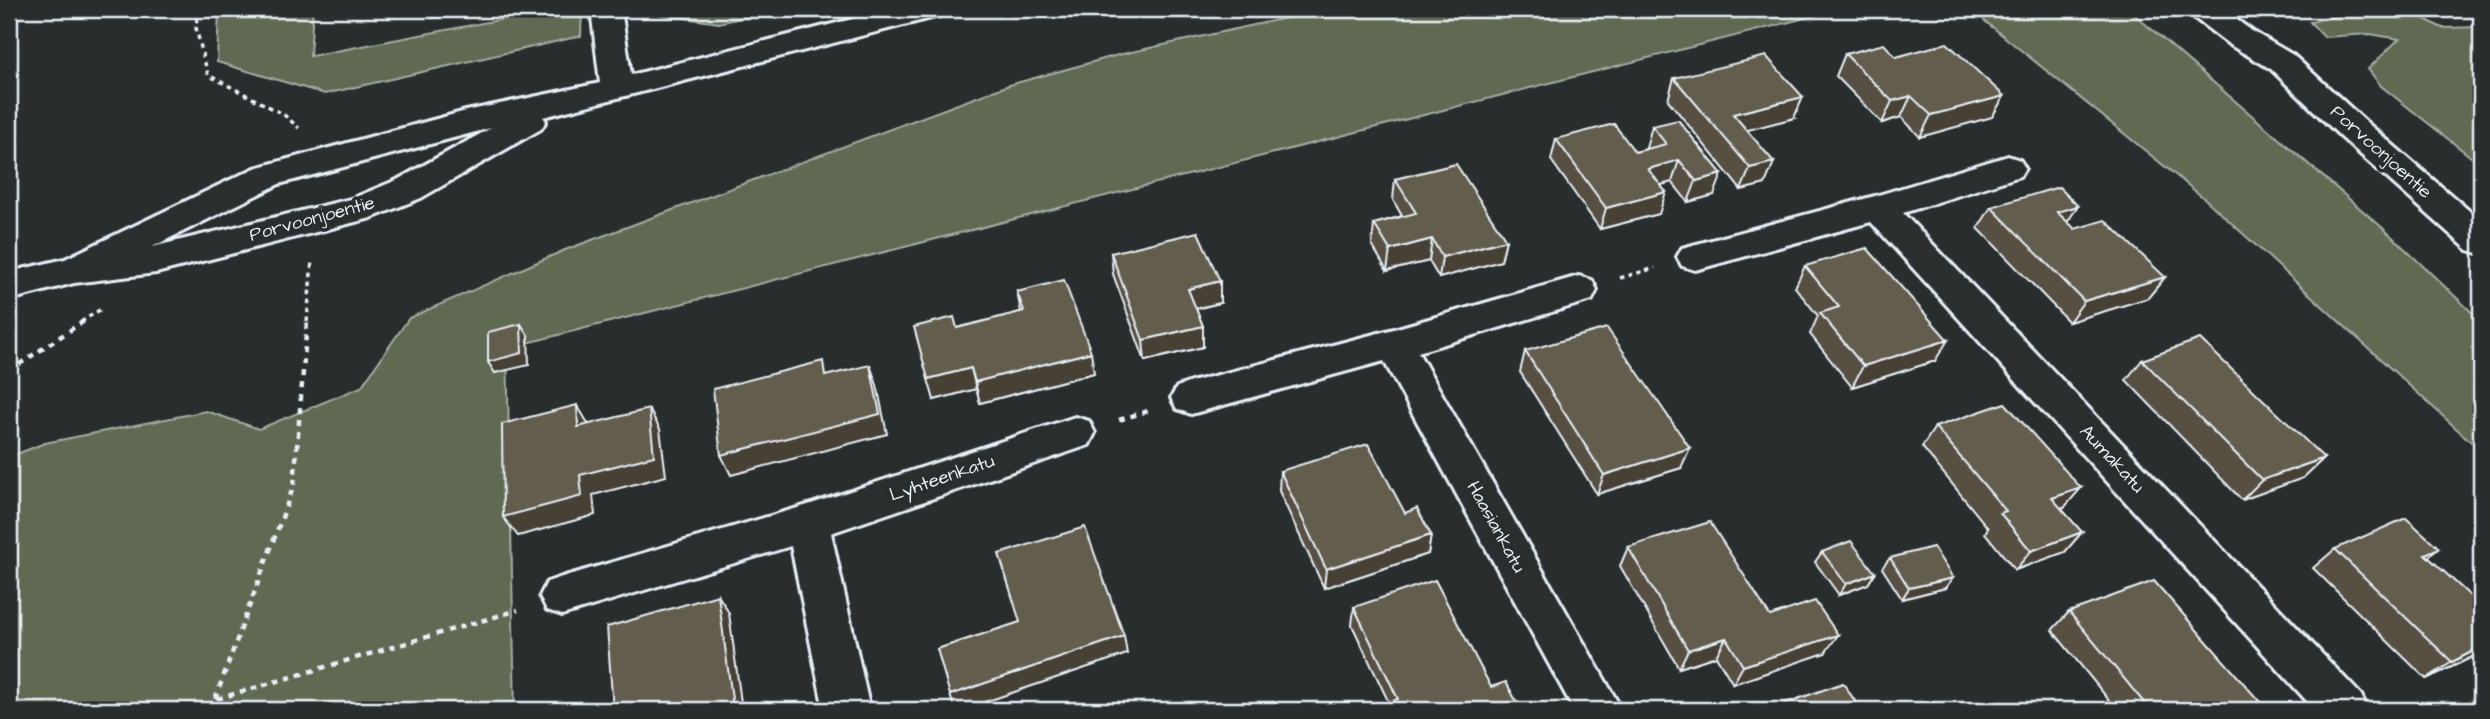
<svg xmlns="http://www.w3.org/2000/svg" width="2490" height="719" viewBox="0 0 2490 719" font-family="'Architects Daughter',sans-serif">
	<rect width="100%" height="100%" fill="#2a2d2e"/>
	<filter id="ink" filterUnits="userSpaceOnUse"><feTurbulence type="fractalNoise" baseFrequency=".0143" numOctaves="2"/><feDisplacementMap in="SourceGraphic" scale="14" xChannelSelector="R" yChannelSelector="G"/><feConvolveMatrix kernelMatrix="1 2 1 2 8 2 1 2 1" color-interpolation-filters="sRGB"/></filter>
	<g filter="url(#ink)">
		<g fill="#606b52" stroke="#a4aea5" stroke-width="2">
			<path d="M219,9H313L310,56L556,9H582L581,36L325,94L217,62Z"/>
			<path d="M644,9H781L719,23L649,13Z"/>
			<path d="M1327,9H1841L507,348L515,710H9V457L45,443L206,411L259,429L361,387L409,318L565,250L1009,85L1118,55Z"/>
			<path d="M1970,9H2128L2384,229L2481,321V451L2205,199Z"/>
			<path d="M2371,9H2406L2442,28L2481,27V165L2381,86L2368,69L2399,39L2370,34L2324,37L2310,22Z"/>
		</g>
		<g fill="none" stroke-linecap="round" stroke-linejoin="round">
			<g stroke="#e8f1f8" stroke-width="6">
				<g id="minor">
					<path d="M591,9H621L631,75L892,9H943L939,16L543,117L546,121L541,129L421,198L371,218L156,273L74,283L9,300V272L65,259L255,168L466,111L600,83ZM491,128L397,180L351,199L152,247L279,184Z"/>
					<path d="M2188,9H2222L2252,31L2293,55L2365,121L2481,221V254L2468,250L2341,137L2271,69L2230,45L2192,16Z"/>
					<path d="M2008,156L2020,160L2025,168L2020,176L1903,213L2361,695L2368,710H2315L1871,222L1695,270L1682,266L1677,257L1682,248L1875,196Z"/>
					<path d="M1579,276L1592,280L1597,290L1592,300L1418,352L1622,710H1574L1384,361L1191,414L1177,409L1171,398L1177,387L1191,382L1394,329Z"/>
					<path d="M1075,417L1089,421L1095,433L1089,445L831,533L870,710H824L791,546L562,615L547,610L540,596L547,582L562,577L808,505Z"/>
				</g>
			</g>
			<g stroke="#e8f1f8" stroke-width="3.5" stroke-dasharray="4.5 4.5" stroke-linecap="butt">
				<path d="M198,9L196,28L208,75L283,114L299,128"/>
				<path d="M2281,9L2293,20"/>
				<path d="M2284,13L2298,9"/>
				<path d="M1620,278L1655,268"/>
				<path d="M81,322L101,309"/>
				<path d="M307,322L312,261"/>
			</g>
			<g stroke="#e8f1f8" stroke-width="4.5" stroke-dasharray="6 6" stroke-linecap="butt">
				<path d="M9,371L84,321"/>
				<path d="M1119,420L1148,411"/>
				<path d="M217,699L518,610"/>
				<path d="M211,710L294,485L307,321"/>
			</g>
			<use href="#minor" fill="#2a2d2e" fill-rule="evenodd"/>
		</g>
		<g fill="#565042" stroke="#e8f1f8" stroke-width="2">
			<path d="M1845,54L1896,57L2004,96L1992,117L1920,137L1901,117L1882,123L1836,76Z"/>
			<path d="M1674,78L1794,118L1747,130L1765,184L1741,190L1668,100Z"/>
			<path d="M1652,126L1714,195L1688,202L1672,182L1661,185L1659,214L1600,229L1551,160L1556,139L1635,152L1647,149L1646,148Z"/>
			<path d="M1395,179L1506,240L1501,261L1439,278L1429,261L1387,271L1372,245L1374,224L1402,216L1393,200Z"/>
			<path d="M2078,206L2067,222L2075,229L2165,277L2148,298L2069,322L1978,228L1991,207Z"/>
			<path d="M1111,253L1220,303L1196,309L1203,326V347L1145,361L1113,274Z"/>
			<path d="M1805,266L1935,361L1852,387L1810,334L1818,316L1795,287Z"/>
			<path d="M1017,292L1094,373L980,403L976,389L934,400L957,328L1021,312Z"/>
			<path d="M1525,351L1681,468L1597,494L1520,372Z"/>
			<path d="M2142,360L2324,458L2303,478L2242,500L2126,380Z"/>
			<path d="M1935,427L2064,508L2061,509L2082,532L2065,552L2015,570L1985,533L1988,528L1922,447Z"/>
			<path d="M1280,471L1405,513L1431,535L1428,554L1324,588L1279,491Z"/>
			<path d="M1628,547L1770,616L1825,653L1733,684L1716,656L1679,668L1620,566Z"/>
			<path d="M2335,549L2428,557L2481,653L2426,679L2313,568Z"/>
			<path d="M1822,552L1875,573L1868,584L1839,595L1815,562Z"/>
			<path d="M1890,558L1953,578L1945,588L1902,599L1882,568Z"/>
			<path d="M1354,607L1491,687L1389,703L1352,625Z"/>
			<path d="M2069,612L2267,710H2117L2052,630Z"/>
		</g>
		<g fill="#464136" stroke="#e8f1f8" stroke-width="2">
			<path d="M428,9H480L433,18Z"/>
			<path d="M1911,96L1901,117L1882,123L1892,101Z"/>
			<path d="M2004,96L1992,117L1920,137L1931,115Z"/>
			<path d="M1803,97L1794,118L1725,136L1733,114Z"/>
			<path d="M1679,160L1672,182L1642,190L1648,169Z"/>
			<path d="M1774,162L1765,184L1741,190L1750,168Z"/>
			<path d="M1722,174L1714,195L1688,202L1696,181Z"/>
			<path d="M1666,192L1659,214L1600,229L1606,208Z"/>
			<path d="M2078,206L2064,227L2057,212Z"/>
			<path d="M1432,239L1429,261L1387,271L1390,250Z"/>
			<path d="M1506,240L1501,261L1439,278L1442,257Z"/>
			<path d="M2165,277L2148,298L2069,322L2084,301Z"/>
			<path d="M1220,281V303L1189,310L1188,289Z"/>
			<path d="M521,324L528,335L529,365L495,373L488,362Z"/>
			<path d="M1203,326V347L1145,361L1143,340Z"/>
			<path d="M1948,340L1935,361L1852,387L1863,366Z"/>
			<path d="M1091,352L1094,373L980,403L975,382Z"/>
			<path d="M870,365L877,385L887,434L731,475L721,455Z"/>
			<path d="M971,368L976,389L934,400L928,379Z"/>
			<path d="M577,405L589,425L578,427Z"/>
			<path d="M649,409L660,429L666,476L593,495L595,515L518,536L503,517Z"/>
			<path d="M1690,448L1681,468L1597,494L1604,475Z"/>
			<path d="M2324,458L2303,478L2242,500L2262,480Z"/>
			<path d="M2081,488L2064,508L2036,517L2052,498Z"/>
			<path d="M2082,532L2065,552L2015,570L2031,551Z"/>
			<path d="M1431,535L1428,554L1324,588L1326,569Z"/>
			<path d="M2439,548L2415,568L2425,554Z"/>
			<path d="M1875,573L1868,584L1839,595L1846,584Z"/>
			<path d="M1953,578L1945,588L1902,599L1909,588Z"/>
			<path d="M718,595L729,613L742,710H719Z"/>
			<path d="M1838,635L1825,653L1733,684L1743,666Z"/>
			<path d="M1124,636L1127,654L961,710H955L950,695Z"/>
			<path d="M1726,638L1716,656L1679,668L1688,650Z"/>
			<path d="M2481,647V653L2426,679L2452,662Z"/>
		</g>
		<g fill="#645d4d" stroke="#e8f1f8" stroke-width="2">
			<path d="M1947,43L2004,96L1931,115L1911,96L1892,101L1845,54L1884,44L1896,57Z"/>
			<path d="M1766,56L1803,97L1733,114L1774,162L1750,168L1674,78Z"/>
			<path d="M1678,120L1722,174L1696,181L1679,160L1648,169L1666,192L1606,208L1556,139L1614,124L1635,152L1666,144L1652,126Z"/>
			<path d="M1456,164L1506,240L1442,257L1432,239L1390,250L1374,224L1416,213L1395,179Z"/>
			<path d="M2059,187L2078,206L2057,212L2075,229L2105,220L2165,277L2084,301L1991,207Z"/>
			<path d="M1198,232L1220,281L1188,289L1203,326L1143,340L1111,253Z"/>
			<path d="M1867,248L1948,340L1863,366L1820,313L1839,307L1805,266Z"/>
			<path d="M1064,280L1091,352L975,382L971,368L928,379L914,327L954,317L957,328L1024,311L1017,292Z"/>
			<path d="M521,324L522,353L488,362V332Z"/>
			<path d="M1607,328L1690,448L1604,475L1525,351Z"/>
			<path d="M2200,339L2324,458L2262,480L2142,360Z"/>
			<path d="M823,361L825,376L870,365L880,414L721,455L713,389Z"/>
			<path d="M2005,403L2081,488L2052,498L2082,532L2031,551L2000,513L2006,511L1935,427Z"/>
			<path d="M577,405L578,427L649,409L654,456L580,475L582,496L503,517L502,424Z"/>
			<path d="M1368,444L1405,513L1417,508L1431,535L1326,569L1280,471Z"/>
			<path d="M2406,518L2439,548L2425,554L2481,606V647L2452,662L2335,549Z"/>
			<path d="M1710,522L1770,616L1815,601L1838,635L1743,666L1726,638L1688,650L1628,547Z"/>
			<path d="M1085,527L1124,636L950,695L937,649L1020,622L999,554Z"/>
			<path d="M1851,541L1875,573L1846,584L1822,552Z"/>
			<path d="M1933,547L1953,578L1909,588L1890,558Z"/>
			<path d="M1435,580L1491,687L1506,682L1521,710H1368L1398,699L1354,607Z"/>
			<path d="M2154,581L2267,710H2150L2069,612Z"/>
			<path d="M718,595L733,706L719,710H613L607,627Z"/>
			<path d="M1843,683L1861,710H1766Z"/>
		</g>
	</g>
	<g text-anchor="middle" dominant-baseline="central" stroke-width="7" stroke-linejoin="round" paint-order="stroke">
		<g font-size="19" fill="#e8f1f8" stroke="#2a2d2e">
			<text transform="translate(2381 152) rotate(42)">Porvoonjoentie</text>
			<text transform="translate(312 219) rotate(-15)">Porvoonjoentie</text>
			<text transform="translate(2112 459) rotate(47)">Aumakatu</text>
			<text transform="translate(942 478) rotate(-19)">Lyhteenkatu</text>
			<text transform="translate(1496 527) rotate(61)">Haasiankatu</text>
		</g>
	</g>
	<rect width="2490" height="719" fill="none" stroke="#2a2d2e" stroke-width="35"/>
	<rect x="18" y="18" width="2455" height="684" fill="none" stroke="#e8f1f8" stroke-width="2.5" filter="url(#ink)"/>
</svg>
